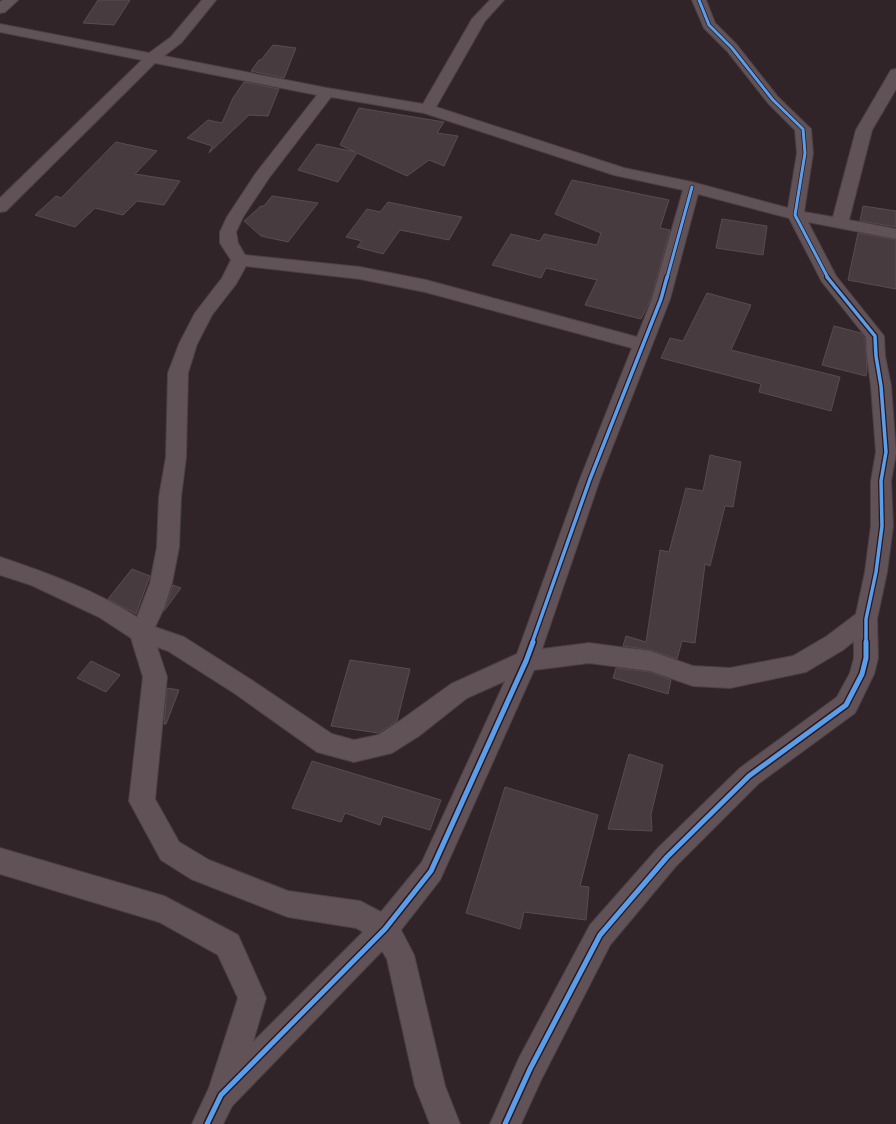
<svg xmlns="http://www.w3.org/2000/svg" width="896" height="1124" viewBox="0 0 896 1124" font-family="'Fira Sans Condensed',sans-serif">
	<rect width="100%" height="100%" fill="#312429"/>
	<g fill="#473b40" stroke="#5a4b51">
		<path d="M98,0H130L114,25L83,23Z"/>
		<path d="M273,45L296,48L284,78L251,71L259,60H261Z"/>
		<path d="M244,82L279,89L268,116L249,115L209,153L212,146L187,138L208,120L222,123L233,98Z"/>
		<path d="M359,108L444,122L437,133L458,136L444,166L429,160L407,176L357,153L338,182L298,170L317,144L355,152L340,145Z"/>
		<path d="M116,142L157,151L135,174L180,181L164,205L137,201L123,215L95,208L75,227L35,215L56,196L61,198Z"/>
		<path d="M572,180L669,200L660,228L670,230L651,299L641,319L585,305L597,280L546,268L541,278L492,265L511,234L540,241L544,234L597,245L601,233L555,214Z"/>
		<path d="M272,196L318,203L288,242L261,236L244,221L261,206H264Z"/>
		<path d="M388,202L441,213L462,217L449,240L400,230L383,254L357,247L362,241L346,237L367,209L380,212Z"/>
		<path d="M863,206L896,211V227L860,221Z"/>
		<path d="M722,219L767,226L763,255L716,248Z"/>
		<path d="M858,233L896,240V289L848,280Z"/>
		<path d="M707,293L751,305L731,350L840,377L831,411L759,392L761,384L661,358L670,338L683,341Z"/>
		<path d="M834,326L861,333L865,338L867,370L866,376L822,365Z"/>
		<path d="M710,455L741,462L733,507L725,506L710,566L705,564L695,643L682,641L677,659L650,650L623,646L626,636L646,642L660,550L669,552L686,488L703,491Z"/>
		<path d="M132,569L150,576L136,614L108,599Z"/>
		<path d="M173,585L181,588L164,611L165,608Z"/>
		<path d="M350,660L410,669L397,721L378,733L331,726Z"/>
		<path d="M91,661L120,675L106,692L77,678Z"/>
		<path d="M616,668L650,672L671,680L668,694L613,678Z"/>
		<path d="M167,688L179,690L166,724H164Z"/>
		<path d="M629,754L663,765L651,814L652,831L608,829Z"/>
		<path d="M312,761L441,800L430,830L383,816L380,825L345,813L341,822L292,808Z"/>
		<path d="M505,787L598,815L580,886L589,887L586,920L524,912L520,929L466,913Z"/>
	</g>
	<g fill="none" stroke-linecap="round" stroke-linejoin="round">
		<g stroke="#4b4044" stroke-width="2">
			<path id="minor" d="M202,0H216L181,43L164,56L327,88L423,104L472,19L490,0H504L485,21L436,107L624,168L692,182L788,208L797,153L795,130L768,103L727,51L704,28L692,0H706L715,23L737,45L778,97L811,129L813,153L804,212L833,217L856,130L891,70L896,69V89L872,130L849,220L896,229V239L808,222L836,276L884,336L885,356L891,386L896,453L891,481L893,526L887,572L877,619L878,658L874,674L855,713L758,784L676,866L610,945L541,1080L521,1124H490L519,1058L590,925L658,848L740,768L837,697L850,673L854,658V641L843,650L806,672L730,688L693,686L650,671L589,663L534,670L440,880L401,930L414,955L445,1086L460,1124H430L415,1086L387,959L382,951L232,1106L223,1124H192L209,1088L238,998L218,955L159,922L0,874V848L164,896L238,935L266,998L253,1042L363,932L356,928L288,917L191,879L161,860L129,801L143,677L131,638L99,617L31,585L0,575V557C47,573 95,590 137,617L150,583L157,547L159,497L166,457L168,373L179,344L195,313L222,278L231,260L220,243V232L227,217L256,173L317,95L155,63L6,211L0,212V198L142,60L0,32V24L149,53L171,37ZM331,97L424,113L614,175L683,190L652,299L637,337L426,280L360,267L245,255L238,243L236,232L243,217L269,178ZM698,194L789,218L822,282L866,337L867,356L871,386L876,452L871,481V526L865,572L856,614L827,636L793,656L730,668L693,666L650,651L589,643L542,649L600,479L670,299ZM246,266L360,279L425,292L632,348L580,479L517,654L451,684L401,720L378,735L354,740L332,734L250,679L184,637L155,627L164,608L172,583L179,547L181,497L186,457L188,373L197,344L212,315L236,284ZM157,647L168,651L234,693L317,752L354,762L392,753L419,736L467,698L505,681L422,862L381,912L360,901L288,891L209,860L179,842L155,799L167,677Z"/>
		</g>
		<g stroke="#4e4146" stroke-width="2">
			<path id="major" d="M3,0H18L5,12L0,13V2Z"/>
		</g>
		<use href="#minor" fill="#605257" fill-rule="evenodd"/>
		<use href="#major" fill="#62555a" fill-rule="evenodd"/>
		<g stroke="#2b171f" stroke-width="4.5">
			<g id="cycleway-far2">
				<path d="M699,0L709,25L732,48L773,100L803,129L805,153L795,215L828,278"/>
				<path d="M667,278L692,187"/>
			</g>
		</g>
		<g stroke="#2b171f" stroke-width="6">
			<g id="cycleway-far1">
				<path d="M827,277L875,336L876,356L881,386L886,452L881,481L882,526L876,572L866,619V643"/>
				<path d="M532,643L590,479L661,299L667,277"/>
			</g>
		</g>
		<g stroke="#2b171f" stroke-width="8">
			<g id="cycleway">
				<path d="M207,1124L221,1095L385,929L431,871L526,661L533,642"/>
				<path d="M505,1124L530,1069L600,935L667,857L749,776L846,705L862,674L866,658V642"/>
			</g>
		</g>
		<use href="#cycleway-far2" stroke="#5a9eea" stroke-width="3"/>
		<use href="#cycleway-far1" stroke="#5a9eea" stroke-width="3.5"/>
		<use href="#cycleway" stroke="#5a9eea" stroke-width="5"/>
	</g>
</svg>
